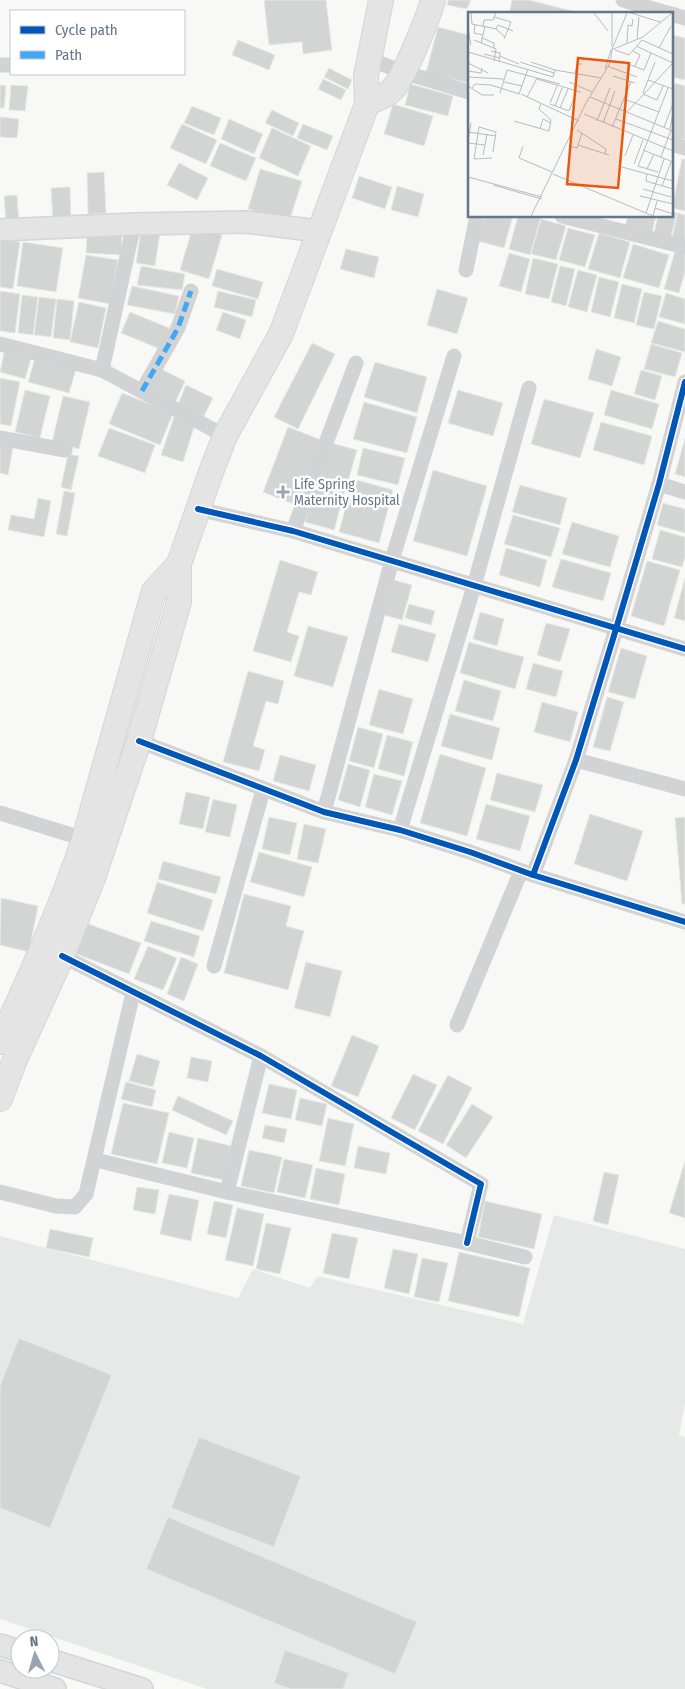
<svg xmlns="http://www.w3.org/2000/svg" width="685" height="1689" viewBox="0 0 685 1689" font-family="'Fira Sans Condensed',sans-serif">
	<rect width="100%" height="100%" fill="#f8f8f7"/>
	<path fill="#e7e8e8" d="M554,1215L685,1249V1403L679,1435L685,1437V1689H207L0,1619V1236L238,1298L253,1269L310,1288L317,1276L523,1324Z"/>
	<g fill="#d3d4d4" stroke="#e8e8e6">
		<path d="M264,0H326L332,50L303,54L302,42L269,45Z"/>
		<path d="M448,0H471L467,9L447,5Z"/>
		<path d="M512,0H529L584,14H509Z"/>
		<path d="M438,27L469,35V83L426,73Z"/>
		<path d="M672,35L685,38V80L671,77Z"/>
		<path d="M238,40L275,55L269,70L232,55Z"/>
		<path d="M329,68L352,80L348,89L324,77Z"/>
		<path d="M323,79L346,90L341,100L318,89Z"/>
		<path d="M675,83L685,86V140L671,137V97Z"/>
		<path d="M410,84L453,96L448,116L405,105Z"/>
		<path d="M0,85L6,86L4,108H0Z"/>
		<path d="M11,85L28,86L25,111L9,110Z"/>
		<path d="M393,104L433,116L424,146L384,134Z"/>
		<path d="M192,106L221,118L214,135L184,123Z"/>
		<path d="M272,110L299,123L293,136L265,123Z"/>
		<path d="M0,117L19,119L17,138L0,137Z"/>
		<path d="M229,119L263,134L254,154L221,139Z"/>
		<path d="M182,124L217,140L206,164L170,148Z"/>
		<path d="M303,124L333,136L327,150L297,138Z"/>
		<path d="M272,128L311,146L298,176L259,158Z"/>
		<path d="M220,143L256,158L246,181L210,166Z"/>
		<path d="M682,159H685V211L672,208Z"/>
		<path d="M179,163L208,178L197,200L167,185Z"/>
		<path d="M260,169L302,181L289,222L248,209Z"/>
		<path d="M104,172L106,213L88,214L87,173Z"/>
		<path d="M359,176L392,187L385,209L352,198Z"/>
		<path d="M397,186L424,194L418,217L391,210Z"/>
		<path d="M70,187L71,221L53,222L51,188Z"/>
		<path d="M17,195L19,223L6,224L4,196Z"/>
		<path d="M671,211L677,213L671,237L654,233L658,216H671Z"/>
		<path d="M678,213L685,215V241L672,238Z"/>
		<path d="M485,216H513L504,248L478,241Z"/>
		<path d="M518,216L541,217L530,255L509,249Z"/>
		<path d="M628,216H656L652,232L625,226Z"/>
		<path d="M541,219L566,226L556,260L531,254Z"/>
		<path d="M193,226L222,235L209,279L180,270Z"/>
		<path d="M568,228L595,235L585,267L559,260Z"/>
		<path d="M141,230L160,233L155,266L136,263Z"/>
		<path d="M599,233L630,242L620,278L588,269Z"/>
		<path d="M87,234L122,235L121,255L86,253Z"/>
		<path d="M0,239L20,242L13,289L0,287Z"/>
		<path d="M23,242L63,248L56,292L17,286Z"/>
		<path d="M633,244L669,255L659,288L623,278Z"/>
		<path d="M346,249L379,257L374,278L340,269Z"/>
		<path d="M675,251L685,253V272L679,293L664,289Z"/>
		<path d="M509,253L530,259L521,292L499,286Z"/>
		<path d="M86,255L118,260L110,304L78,298Z"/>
		<path d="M533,258L558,264L549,299L525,294Z"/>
		<path d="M141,266L185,274L182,290L137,285Z"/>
		<path d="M560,266L575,269L566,306L551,302Z"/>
		<path d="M217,269L263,282L258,299L212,286Z"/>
		<path d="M578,270L597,275L587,312L568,307Z"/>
		<path d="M599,277L619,282L610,317L591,312Z"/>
		<path d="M622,284L642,289L634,323L614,318Z"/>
		<path d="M132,286L179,296L175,314L127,305Z"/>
		<path d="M437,289L468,298L457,334L427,325Z"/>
		<path d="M0,291L20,294L15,333L0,331Z"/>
		<path d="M218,291L256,300L252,317L214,307Z"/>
		<path d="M644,292L662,296L654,329L636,325Z"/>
		<path d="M666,293L685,299V324L659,317Z"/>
		<path d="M22,295L38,297L33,335L18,333Z"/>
		<path d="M39,297L56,299L51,337L34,335Z"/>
		<path d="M57,299L74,301L70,340L53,338Z"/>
		<path d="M79,302L106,308L98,348L70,342Z"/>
		<path d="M130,312L169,328L160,349L121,333Z"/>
		<path d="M223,312L246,320L240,339L216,330Z"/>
		<path d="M658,321L685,329V352L651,343Z"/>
		<path d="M312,343L335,354L298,429L274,417Z"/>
		<path d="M651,344L682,353L675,377L644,369Z"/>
		<path d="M5,348L32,355L25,379L0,372Z"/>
		<path d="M596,349L621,357L612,386L588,379Z"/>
		<path d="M35,358L76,369L69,393L28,382Z"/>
		<path d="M375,362L427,377L417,413L364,397Z"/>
		<path d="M159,368L185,381L175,403L148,391Z"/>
		<path d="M641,370L662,376L655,400L634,394Z"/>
		<path d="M0,378L20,382L11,426L0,424Z"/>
		<path d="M186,385L213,398L204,416L178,404Z"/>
		<path d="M25,390L50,396L40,438L15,432Z"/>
		<path d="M458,390L503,403L493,436L448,423Z"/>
		<path d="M611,390L659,404L652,429L604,415Z"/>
		<path d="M122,393L173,413L160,445L109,424Z"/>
		<path d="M63,396L90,402L79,449L52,442Z"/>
		<path d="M544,399L594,413L580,458L531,444Z"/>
		<path d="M364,402L417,417L407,453L353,439Z"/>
		<path d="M174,417L195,424L183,462L161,455Z"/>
		<path d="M601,422L652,436L644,465L593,450Z"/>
		<path d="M288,427L321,440L296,505L263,492Z"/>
		<path d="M109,428L155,445L145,473L98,456Z"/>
		<path d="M685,438V477L675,474Z"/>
		<path d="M328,442L357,450L334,530L305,522Z"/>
		<path d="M0,444L13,447L8,475L0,473Z"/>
		<path d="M363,448L405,458L398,485L357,475Z"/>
		<path d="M68,454L79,456L71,490L61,487Z"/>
		<path d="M433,470L487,486L467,556L413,541Z"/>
		<path d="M353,479L393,490L379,543L339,532Z"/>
		<path d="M520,485L567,498L560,525L512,512Z"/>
		<path d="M64,491L75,493L67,536L56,534Z"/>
		<path d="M38,498L51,501L44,537L8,530L11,515L34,519Z"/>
		<path d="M663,503L685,509V533L657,525Z"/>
		<path d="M513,515L560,528L551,557L504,544Z"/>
		<path d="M572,522L619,536L610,567L562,554Z"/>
		<path d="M660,530L685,537V557L682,567L652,559Z"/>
		<path d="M506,548L547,560L540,587L499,575Z"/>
		<path d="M561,559L611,573L603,601L552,587Z"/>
		<path d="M280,560L318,572L311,595L299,592L287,632L299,636L291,662L253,651Z"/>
		<path d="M647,561L680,570L664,626L631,616Z"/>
		<path d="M685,578V621L674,618Z"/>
		<path d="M394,580L412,585L402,620L384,615Z"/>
		<path d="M409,604L435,611L431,625L405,618Z"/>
		<path d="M480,612L504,619L497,646L473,639Z"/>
		<path d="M546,623L570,629L560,662L537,655Z"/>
		<path d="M399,624L436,634L428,662L391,652Z"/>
		<path d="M308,626L348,637L333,687L294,676Z"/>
		<path d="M469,642L524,657L515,689L460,673Z"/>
		<path d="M621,648L647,656L635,699L608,692Z"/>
		<path d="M533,663L563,671L556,697L526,689Z"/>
		<path d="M248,671L284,681L278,704L266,701L253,746L265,750L259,771L223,762Z"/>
		<path d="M464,680L501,691L493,721L455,711Z"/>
		<path d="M379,689L413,699L403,734L369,725Z"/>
		<path d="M607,697L624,702L610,751L593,747Z"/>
		<path d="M542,702L578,712L570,742L534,732Z"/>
		<path d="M450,714L500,728L492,760L441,746Z"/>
		<path d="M358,727L383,734L374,768L349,761Z"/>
		<path d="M387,735L413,742L404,776L378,769Z"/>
		<path d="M440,754L486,768L467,836L420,823Z"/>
		<path d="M280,755L316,765L309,791L273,781Z"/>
		<path d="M348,764L370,770L360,807L338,800Z"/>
		<path d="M497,773L543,785L535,812L490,800Z"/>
		<path d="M374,774L402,781L392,815L365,807Z"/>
		<path d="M186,792L210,797L203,829L179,824Z"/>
		<path d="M213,799L237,805L230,837L205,832Z"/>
		<path d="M486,804L530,816L520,851L476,839Z"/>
		<path d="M590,814L643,831L627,881L574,864Z"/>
		<path d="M269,817L297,823L290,855L262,849Z"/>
		<path d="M685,817V904H682L675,818Z"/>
		<path d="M304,824L326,829L318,863L297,859Z"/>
		<path d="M259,852L312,867L304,897L250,882Z"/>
		<path d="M163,861L221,877L216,894L158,879Z"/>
		<path d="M157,882L213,900L203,931L147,913Z"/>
		<path d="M244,894L291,906L286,926L304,931L288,990L224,973Z"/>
		<path d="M1,898L38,906L29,952L0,945Z"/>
		<path d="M151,921L200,936L194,957L144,941Z"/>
		<path d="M86,923L141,943L129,974L74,953Z"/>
		<path d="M148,946L177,958L163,990L134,979Z"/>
		<path d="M181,957L198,964L184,1001L167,994Z"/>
		<path d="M306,962L342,971L330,1017L294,1008Z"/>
		<path d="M352,1035L379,1046L358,1097L331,1086Z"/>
		<path d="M137,1054L160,1061L153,1087L129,1081Z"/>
		<path d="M191,1057L212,1061L208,1082L187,1078Z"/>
		<path d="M413,1074L437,1085L415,1130L391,1118Z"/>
		<path d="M448,1075L472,1088L443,1144L418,1131Z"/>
		<path d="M126,1082L156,1090L152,1107L121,1099Z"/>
		<path d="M269,1084L297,1090L291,1119L262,1113Z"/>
		<path d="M178,1096L233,1121L226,1135L172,1110Z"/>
		<path d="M300,1098L327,1104L322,1126L295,1120Z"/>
		<path d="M123,1103L169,1113L157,1164L111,1154Z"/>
		<path d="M472,1104L493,1117L466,1158L446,1145Z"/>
		<path d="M328,1118L354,1124L345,1166L319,1161Z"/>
		<path d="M265,1125L287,1129L284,1143L262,1138Z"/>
		<path d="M169,1132L194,1138L187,1168L162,1163Z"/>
		<path d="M198,1138L231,1146L224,1180L191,1173Z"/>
		<path d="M358,1146L390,1153L386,1174L354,1168Z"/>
		<path d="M249,1150L282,1157L274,1193L241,1186Z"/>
		<path d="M284,1159L313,1165L305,1198L277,1192Z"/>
		<path d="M685,1161V1218L669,1213Z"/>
		<path d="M316,1168L345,1174L339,1205L310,1199Z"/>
		<path d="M604,1172L619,1175L608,1225L593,1221Z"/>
		<path d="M137,1187L159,1190L155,1214L133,1210Z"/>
		<path d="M169,1194L199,1200L191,1241L160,1234Z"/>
		<path d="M214,1201L233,1205L226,1238L207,1234Z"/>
		<path d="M485,1201L542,1214L534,1249L478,1237Z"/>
		<path d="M237,1208L264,1214L253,1266L225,1260Z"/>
		<path d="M266,1223L291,1228L280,1274L256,1269Z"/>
		<path d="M50,1229L93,1238L89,1257L46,1248Z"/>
		<path d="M332,1233L358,1238L349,1279L323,1273Z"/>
		<path d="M393,1249L418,1254L409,1294L384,1288Z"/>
		<path d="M459,1252L530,1268L519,1317L448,1301Z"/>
		<path d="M422,1258L448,1263L439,1302L414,1297Z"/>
		<path d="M19,1338L112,1375L50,1528L0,1508V1385Z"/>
		<path d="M199,1437L301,1476L274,1547L171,1508Z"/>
		<path d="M168,1517L417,1622L395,1674L146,1569Z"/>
		<path d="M285,1650L349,1673L343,1689H290L274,1683Z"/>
	</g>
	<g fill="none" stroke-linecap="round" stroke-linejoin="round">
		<g stroke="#d3d5d7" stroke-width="24">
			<g id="secondary">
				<path d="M0,230L134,224L246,222L319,231"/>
				<path d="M0,1645L20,1651"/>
				<path d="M50,1660L142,1689"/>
				<path d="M0,1671L55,1689"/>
			</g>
		</g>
		<g stroke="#d4d5d6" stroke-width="26">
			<g id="primary">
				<path d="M367,104L366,76L381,0"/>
				<path d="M0,1042C31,975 61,908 84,839L154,591L179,564"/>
				<path d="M0,1099L14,1062L62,956L93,878L139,741L179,602V564L211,472L225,436L281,334L367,104C375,99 386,96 392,90C404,78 428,18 433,0"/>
			</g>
		</g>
		<g stroke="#d2d3d4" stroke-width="15">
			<path d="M623,0L670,14"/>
			<path d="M671,14L685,18"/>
			<path d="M369,59L403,72L469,92"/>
			<path d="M0,65H11"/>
			<path d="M671,144L685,148"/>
			<path d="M562,216L685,247"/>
			<path d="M466,270L477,216"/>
			<path d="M0,344L102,370L225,436"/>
			<path d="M102,370L134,224"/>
			<path d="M142,391L178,328L191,291"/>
			<path d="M0,438L65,450"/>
			<path d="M659,484L685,492"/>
			<path d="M198,509L293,531L685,649"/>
			<path d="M293,531L356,363"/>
			<path d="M139,741L324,812L400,830L470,852L533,875L685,922"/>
			<path d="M576,760L685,789"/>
			<path d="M324,812L392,560L454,356"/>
			<path d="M0,813L84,839"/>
			<path d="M400,830L474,586L529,388"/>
			<path d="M533,875L576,760L616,629L659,484L685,382"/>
			<path d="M62,956L261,1056L481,1184L467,1243"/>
			<path d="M214,966L263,790"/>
			<path d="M457,1025L521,871"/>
			<path d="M96,1160L227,1192L467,1243L525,1257"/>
			<path d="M0,1192L56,1206L75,1207L86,1194L133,993"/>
			<path d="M227,1192L261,1056"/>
		</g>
		<use href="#secondary" stroke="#e4e4e5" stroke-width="21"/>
		<use href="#primary" stroke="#e4e4e5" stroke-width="24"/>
		<path stroke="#3fa9f5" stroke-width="5" stroke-dasharray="10 5" stroke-linecap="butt" d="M142,391L178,328L191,291"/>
		<g stroke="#fff" stroke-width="9">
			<g id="cycleway">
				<path d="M198,509L293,531L685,649"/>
				<path d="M139,741L324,812L400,830L470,852L533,875L685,922"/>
				<path d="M533,875L576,760L616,629L659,484L685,382"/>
				<path d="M62,956L261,1056L481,1184L467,1243"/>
			</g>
		</g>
		<use href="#cycleway" stroke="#0057b8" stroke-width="6"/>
	</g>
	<path fill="#99a4b0" stroke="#fff" stroke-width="2" d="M280.5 484.5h5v5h5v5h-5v5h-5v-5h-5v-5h5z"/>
	<g text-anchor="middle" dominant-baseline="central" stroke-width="5" stroke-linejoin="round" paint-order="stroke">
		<g font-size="14" fill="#667689" stroke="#fff" text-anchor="start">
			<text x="294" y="484">Life Spring<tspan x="294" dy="16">Maternity Hospital</tspan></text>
		</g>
	</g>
	<g transform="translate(468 12)">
		<rect width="205" height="205" fill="#f8f8f7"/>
		<path fill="none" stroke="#b5bcc4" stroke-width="1" d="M3,1L4,12L28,17L37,25M126,1L140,19M144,1V34M163,1L192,10M26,5L43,10L36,27M7,13L6,21L15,23M15,14L16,8H25L28,1M0,17L3,33M28,17L30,13L45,19M14,26L26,31V36M169,27L171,5M6,28L28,37L26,49M174,28L205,42M13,31L17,14M159,31L160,13L164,14L165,7M168,34L205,51M191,36L203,14M144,37L159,1M147,38L161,43L174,28M23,39L32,41L31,50M165,39L172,43L167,54M0,40L85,65L87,58L133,66M16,42L32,46M32,44L51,52M152,49L176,58L183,41M52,50L86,61M63,50L87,58M0,51L20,61M139,54L169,65M137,57L143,38L175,25L204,1M0,59L13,61L14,56M107,62L109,52H114M145,64L167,71M0,65L36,67M69,67L112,80M180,68L205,77M36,70L54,74M101,70L124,80M0,74L14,83H26M4,76L7,72L23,73L51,82L60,57M32,81L39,58L92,72M175,81L187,50M53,82L111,109M175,82L189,88L195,74M59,85L69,66M122,85L205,119M156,87L191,100M82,91L89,74M82,92L101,99L106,86M87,94L94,76M92,96L100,77M159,100L205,51M116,102L205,139M148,107L205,128M46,109L81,119L83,108L71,97L73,92M129,109L142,76M135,111L147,79M144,115L163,70M196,115L205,92M72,117L75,107L83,111M202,117L205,101M109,118L138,137L137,142M0,120L28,124M0,129L3,111M0,131L17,133M110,133L141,143M55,134L51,146L84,160M101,134L109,136L114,121M175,138L205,150M15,143L19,122M157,144L165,123M193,145L203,118M24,146L6,147L11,115L28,120L25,140M166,152L175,128M154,155L205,169M179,157L186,142M190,160L170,154L200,76M85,162L185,204M179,162L178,169L205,177M0,165L74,185M25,173L74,187M194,174L203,150M175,177L203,185M172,184L205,192M187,196L205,202M178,201L196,147M63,204L118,91L142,51L144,38M185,204L189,189"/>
		<path fill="#e8590c" fill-opacity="0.15" stroke="#e8590c" stroke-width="2.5" d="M110,46L161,51L150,176L99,172Z"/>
		<rect width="205" height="205" fill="none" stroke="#667689" stroke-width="2.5"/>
	</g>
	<rect x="10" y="10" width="175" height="65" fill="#ffffff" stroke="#c2c8d0"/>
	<rect x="20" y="26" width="25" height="8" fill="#0057b8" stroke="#c2c8d0"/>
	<text x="55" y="35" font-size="15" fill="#667689">Cycle path</text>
	<rect x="20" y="51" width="25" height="8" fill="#3fa9f5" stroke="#c2c8d0"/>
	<text x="55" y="60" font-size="15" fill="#667689">Path</text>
	<g transform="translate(35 1654) rotate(355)"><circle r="24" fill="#ffffff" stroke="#c2c8d0"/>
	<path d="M0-4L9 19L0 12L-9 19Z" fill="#99a4b0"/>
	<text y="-8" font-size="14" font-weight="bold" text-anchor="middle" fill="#667689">N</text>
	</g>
</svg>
